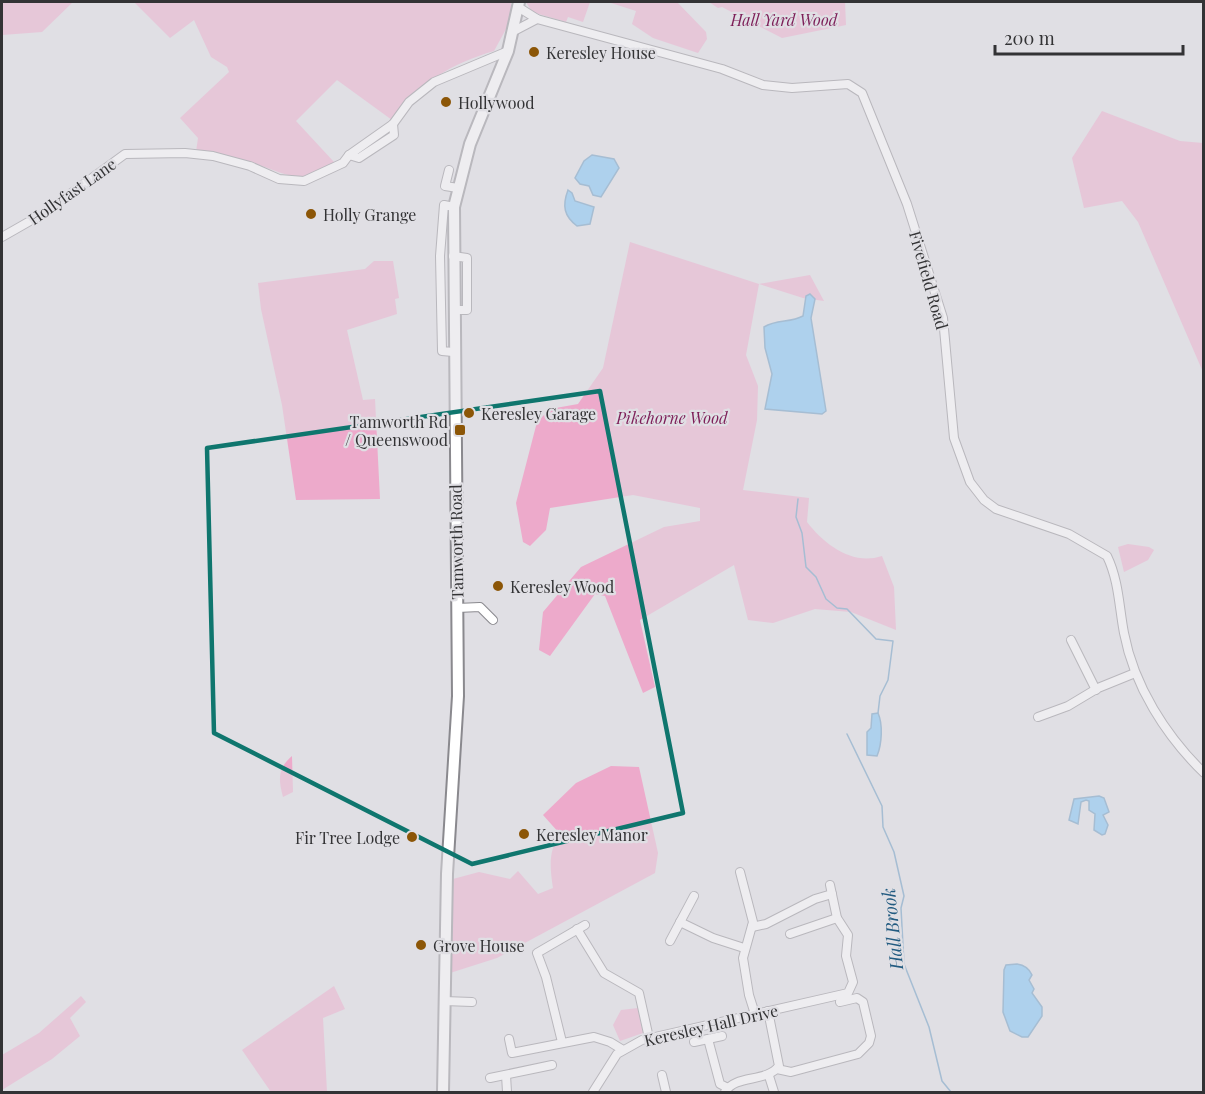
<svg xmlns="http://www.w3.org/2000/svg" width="1205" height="1094" viewBox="0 0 1205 1094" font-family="'Playfair Display',serif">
	<rect width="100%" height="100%" fill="#e0dfe4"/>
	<g fill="#edaacb">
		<path d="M2,2H73L42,32L2,35Z"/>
		<path d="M134,2H511L512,11L506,29L494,51C453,63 416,84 392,120L337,80L296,121L334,162C300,186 289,175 256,164C236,158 216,155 196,152L198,138L180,118L229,72L227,67L211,57L194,20L170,38Z"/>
		<path d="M526,2H590L583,22L568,17L566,22L532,12Z"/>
		<path d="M608,2H677L706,32L707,39L698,53L653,38L632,24L636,11Z"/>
		<path d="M709,2H845L846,25L782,38L722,7L718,8Z"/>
		<path d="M1102,111L1180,141L1203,143V372L1138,222L1122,201L1084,208L1072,158Z"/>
		<path d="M630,242L759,284L810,275L824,301L803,298L759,284L746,355L758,386L757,420L743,490L809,498L807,522C824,544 852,566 882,556L894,587L896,630L851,612L815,609L773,623L748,620L734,565L640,620L655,687L643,693L605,596L595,594L550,656L539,650L543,612L581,567L664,527L700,521V508L633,495L550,508L546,530L530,546L523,542L516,503L537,422L550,409L578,404L603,368Z"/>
		<path d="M374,261H393L399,298L395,299L397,314L347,330L363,400L375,399L380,499L296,500L282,405L261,309L258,283L365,269Z"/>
		<path d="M1128,544L1149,547L1154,550L1148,560L1124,572L1118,547Z"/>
		<path d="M292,756L293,792L283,797C278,779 278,768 292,756Z"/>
		<path d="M611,766L639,767L658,853L655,873L497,958L450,973L453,879L479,872L510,879L518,871L538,894L553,888C550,868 548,851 560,834L543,815L576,783Z"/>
		<path d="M334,986L345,1009L323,1018L327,1092H271L242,1050Z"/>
		<path d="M81,996L86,1002L70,1018L80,1036L52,1059L2,1090V1055L39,1033Z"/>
		<path d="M638,1008L643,1033L620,1041L613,1025L621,1010Z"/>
	</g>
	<g fill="#72c1f9" stroke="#5f96be" stroke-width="1.5">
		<path d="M592,155L614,159L619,168L601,197L593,195L589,186L580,184L575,178L584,161Z"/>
		<path d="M568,190L572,193L575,201L594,207L590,224L577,226C564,216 562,206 568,190Z"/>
		<path d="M810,294L815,299L811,318L826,411L822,414L765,409L772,374L765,348L764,327C777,319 790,323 803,316L806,296Z"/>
		<path d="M878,713C883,724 882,744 877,756L867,755V732L871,728L872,714Z"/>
		<path d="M1099,796L1104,798L1109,812L1103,815L1108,825L1105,834L1102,835L1094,830L1095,814L1089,810V801L1086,800L1081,802L1078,824L1069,820L1074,799Z"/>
		<path d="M1017,964C1024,965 1029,968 1032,975L1029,980L1034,989L1032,993L1042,1007V1016L1028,1037H1022L1010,1031L1003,1012L1004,970L1006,965Z"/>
	</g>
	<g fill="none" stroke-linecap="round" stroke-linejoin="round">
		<g stroke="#5f96be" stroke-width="1.5">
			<path d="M798,499L796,517L802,533L806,567L816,577L826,599L837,608L847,609L876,639L893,641L888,680L880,696L878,713"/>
			<path d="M847,734L882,806L883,827L894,852L904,896L901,908L904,964L929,1027L942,1081L951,1092"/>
		</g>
		<g stroke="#8a898e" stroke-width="10">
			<g id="street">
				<path d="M518,7L537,19L722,69L763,85L792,88L848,84L862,93L907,204L943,318L954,438L970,482L984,500L996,509L1069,534L1107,556C1119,581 1119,607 1124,633C1134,686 1166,736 1204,773"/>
				<path d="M514,31L537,19"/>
				<path d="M349,155L359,158L394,135L393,124"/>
				<path d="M449,170L445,186L458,188"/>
				<path d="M2,237L44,213L125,154L185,153L213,156L250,166L279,179L304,181L343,163L349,155L393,124L409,102L434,82L508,51"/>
				<path d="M453,256L467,258V310H454"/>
				<path d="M453,352L442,351L440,256L444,205L454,207"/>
				<path d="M457,608L480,607L493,620"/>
				<path d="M1071,640L1096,690"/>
				<path d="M1038,717L1068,706L1098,688L1135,673"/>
				<path d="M740,872L753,922L743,958L749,995L755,1014"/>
				<path d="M680,922L713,938L744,948"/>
				<path d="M752,927L766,924L815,899L832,894"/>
				<path d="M577,929L604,973L639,993L649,1038"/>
				<path d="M790,934L837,918"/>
				<path d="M670,941L694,896"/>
				<path d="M444,1001L472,1002"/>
				<path d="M509,1039L512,1053L594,1037L610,1042L623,1050"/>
				<path d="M708,1039L720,1084L728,1088"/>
				<path d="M562,1042L546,977L537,953L585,925"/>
				<path d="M694,1042L722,1036"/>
				<path d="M777,1069L791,1072L858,1054L869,1043L871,1036L863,1002L857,998L840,1002"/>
				<path d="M506,1075L507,1092"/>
				<path d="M662,1075L666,1092"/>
				<path d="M769,1076L774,1092"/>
				<path d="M490,1078L552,1065"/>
				<path d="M593,1092L617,1054L642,1040L848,993L853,982L846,956L848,935L837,918L830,885"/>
				<path d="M725,1092C736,1074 766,1083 779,1066L768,1011"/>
			</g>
		</g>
		<g stroke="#8a898e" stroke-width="14">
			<path id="secondary" d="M443,1092L447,874L458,696L454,207L470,144L508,51L519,2"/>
		</g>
		<use href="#street" stroke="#fff" stroke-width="8"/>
		<use href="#secondary" stroke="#fff" stroke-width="10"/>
	</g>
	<path d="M0 0H1205V1094H0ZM600,391L683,813L472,864L214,733L207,448Z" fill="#e0dfe4" fill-opacity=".55" fill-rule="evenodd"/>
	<path fill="none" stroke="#0f766e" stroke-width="4.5" stroke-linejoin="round" d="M600,391L683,813L472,864L214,733L207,448Z"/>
	<g fill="#8c5607" stroke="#e0dfe4" stroke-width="2">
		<circle cx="534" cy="52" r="6"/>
		<circle cx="446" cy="102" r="6"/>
		<circle cx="311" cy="214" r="6"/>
		<circle cx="469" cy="413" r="6"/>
		<rect x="454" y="424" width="12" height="12" rx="3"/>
		<circle cx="498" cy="586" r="6"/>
		<circle cx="524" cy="834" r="6"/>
		<circle cx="412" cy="837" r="6"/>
		<circle cx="421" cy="945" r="6"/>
	</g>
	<g text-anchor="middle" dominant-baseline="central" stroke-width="4.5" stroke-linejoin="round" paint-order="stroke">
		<g font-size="16" font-style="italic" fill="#7d1e58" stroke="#e0dfe4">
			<text x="784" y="19">Hall Yard Wood</text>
			<text x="672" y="417">Pikehorne Wood</text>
		</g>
		<g font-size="16" fill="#333335" stroke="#e0dfe4" text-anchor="start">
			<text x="546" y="52">Keresley House</text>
			<text x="458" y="102">Hollywood</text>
			<text x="323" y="214">Holly Grange</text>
			<text x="481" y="413">Keresley Garage</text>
			<text x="448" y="421" text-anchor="end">Tamworth Rd<tspan x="448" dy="18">/ Queenswood</tspan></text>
			<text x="510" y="586">Keresley Wood</text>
			<text x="536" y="834">Keresley Manor</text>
			<text x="400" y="837" text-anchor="end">Fir Tree Lodge</text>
			<text x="433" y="945">Grove House</text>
		</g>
		<g font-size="16" fill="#333335" stroke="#e0dfe4">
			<text transform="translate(72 191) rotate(-35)">Hollyfast Lane</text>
			<text transform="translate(929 280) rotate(74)">Fivefield Road</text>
			<text transform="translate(456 542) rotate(-91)">Tamworth Road</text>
			<text transform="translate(711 1025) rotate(-13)">Keresley Hall Drive</text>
		</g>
		<g font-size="18" font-style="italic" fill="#225b81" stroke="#e0dfe4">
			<text transform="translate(892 929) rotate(-96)">Hall Brook</text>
		</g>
	</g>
	<rect width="1205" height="1094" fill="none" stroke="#333335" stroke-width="6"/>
	<path d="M995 45v9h188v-9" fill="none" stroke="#333335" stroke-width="3"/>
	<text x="1004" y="45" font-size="18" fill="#333335" stroke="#e0dfe4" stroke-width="4.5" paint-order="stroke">200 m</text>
</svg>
